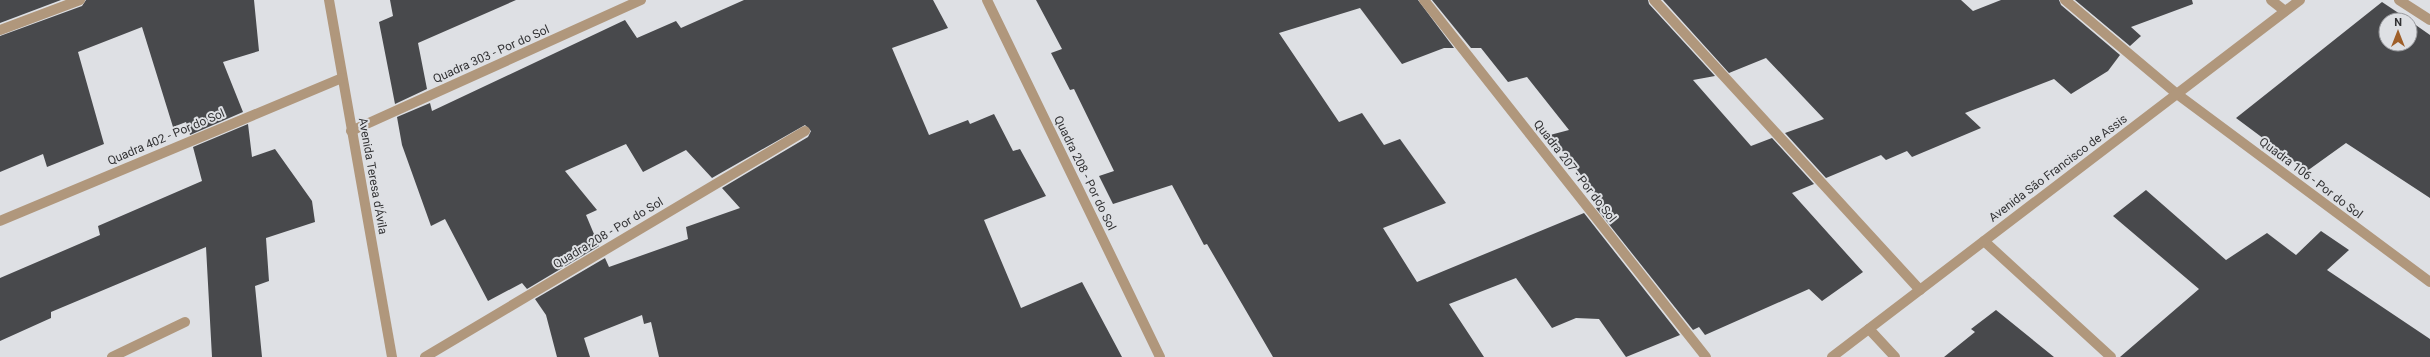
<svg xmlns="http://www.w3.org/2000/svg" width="2430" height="357" viewBox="0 0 2430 357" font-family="Roboto,sans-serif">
	<rect width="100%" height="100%" fill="#dee0e4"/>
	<g fill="#48494c">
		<path d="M0,0H61L0,23Z"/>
		<path d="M86,0H254L259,51L223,62L243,112L190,135L186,122L173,127L142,27L78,52L104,144L47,167L43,154L0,172V36L82,6Z"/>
		<path d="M390,0H516L418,43L427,89L395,104L379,22L393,16Z"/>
		<path d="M744,0H933L948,28L892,48L929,135L968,120L970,124L994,114L1013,151L1020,149L1046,196L984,220L1021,308L1082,282L1122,357H659L651,322L644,324L642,315L584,338L590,357H557L546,315L535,299L605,258L609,267L688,239L686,227L740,208L722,188L808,137L811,131L805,125L712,178L686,150L643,172L626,144L565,171L597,210L586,215L599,246L527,289L522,283L488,301L445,219L431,226L402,145L397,117L430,103L432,111L625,20L637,38L676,21L681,28Z"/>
		<path d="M1036,0H1418L1454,48H1444L1402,64L1360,8L1279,33L1339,122L1362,113L1384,145L1400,139L1446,203L1383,228L1417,282L1584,213L1680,335L1626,357L1599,319L1576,318L1552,328L1516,278L1449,304L1484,357H1273L1207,244L1204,245L1172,185L1113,204L1099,176L1114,171L1074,89L1070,90L1051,53L1062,49Z"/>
		<path d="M1432,0H1648L1649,4L1715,76L1693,80L1751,146L1772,138L1814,184L1792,193L1863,272L1822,301L1809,289L1705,335L1699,327L1693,330L1596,208L1603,205L1597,196L1550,135L1569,130L1527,77L1508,82L1481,48H1471Z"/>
		<path d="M1663,0H1961L1973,11L2001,0H2059L2061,5L2120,55L2108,71L2071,94L2054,79L1965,113L1981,128L1912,157L1907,151L1886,160L1881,155L1826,178L1785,133L1824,119L1766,58L1729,73Z"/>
		<path d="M2075,0H2192L2193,4L2131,27L2141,36L2130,46Z"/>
		<path d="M2382,2L2409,20H2386V44H2410V21L2430,35V198L2346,143L2307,171L2236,118Z"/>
		<path d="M248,124L252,157L275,149L312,201L315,222L266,238L269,281L255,286L262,357H212L206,247L51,312V318L0,341V278L100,235L98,226L202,181L193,147Z"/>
		<path d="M2146,190L2226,260L2267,233L2296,255L2321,231L2349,250L2327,270L2430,339V357H2120L2199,289L2113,216Z"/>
		<path d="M1996,310L2054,357H1944L1975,332L1971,329Z"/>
	</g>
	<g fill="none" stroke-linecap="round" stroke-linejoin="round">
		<g stroke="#b0977c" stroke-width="10">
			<path d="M329,0L392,357"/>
			<path d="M987,0L1160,357"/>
			<path d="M1424,0L1706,357"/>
			<path d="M1654,0L1920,290"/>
			<path d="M2065,0L2177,94L2430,282"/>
			<path d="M2271,0L2285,11"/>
			<path d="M2399,0L2430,20"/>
			<path d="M0,30L80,0"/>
			<path d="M351,131L641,0"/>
			<path d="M0,221L342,78"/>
			<path d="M1984,241L2111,357"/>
			<path d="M1869,329L1895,357"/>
			<path d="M112,357L185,322"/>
			<path d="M425,357L805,131"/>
		</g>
		<path stroke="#b0977c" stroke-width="10" d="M1832,357L2300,0"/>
	</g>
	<g text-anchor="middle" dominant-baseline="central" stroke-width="4" stroke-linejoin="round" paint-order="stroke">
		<g font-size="12" fill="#323234" stroke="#dee0e4">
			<text transform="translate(491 54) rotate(-24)">Quadra 303 - Por do Sol</text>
			<text transform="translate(166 137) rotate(-23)">Quadra 402 - Por do Sol</text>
			<text transform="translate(2058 168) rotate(-37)">Avenida São Francisco de Assis</text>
			<text transform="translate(1575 171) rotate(52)">Quadra 207 - Por do Sol</text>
			<text transform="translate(1085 173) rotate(64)">Quadra 208 - Por do Sol</text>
			<text transform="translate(373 176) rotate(80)">Avenida Teresa d'Ávila</text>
			<text transform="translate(2311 178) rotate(37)">Quadra 106 - Por do Sol</text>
			<text transform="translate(608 233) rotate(-31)">Quadra 208 - Por do Sol</text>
		</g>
	</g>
	<g transform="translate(2398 32)"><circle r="19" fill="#dee0e4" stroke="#999a9e"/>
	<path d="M0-3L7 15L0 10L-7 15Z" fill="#9f5f29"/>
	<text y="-6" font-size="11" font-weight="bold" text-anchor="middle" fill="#323234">N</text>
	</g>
</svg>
